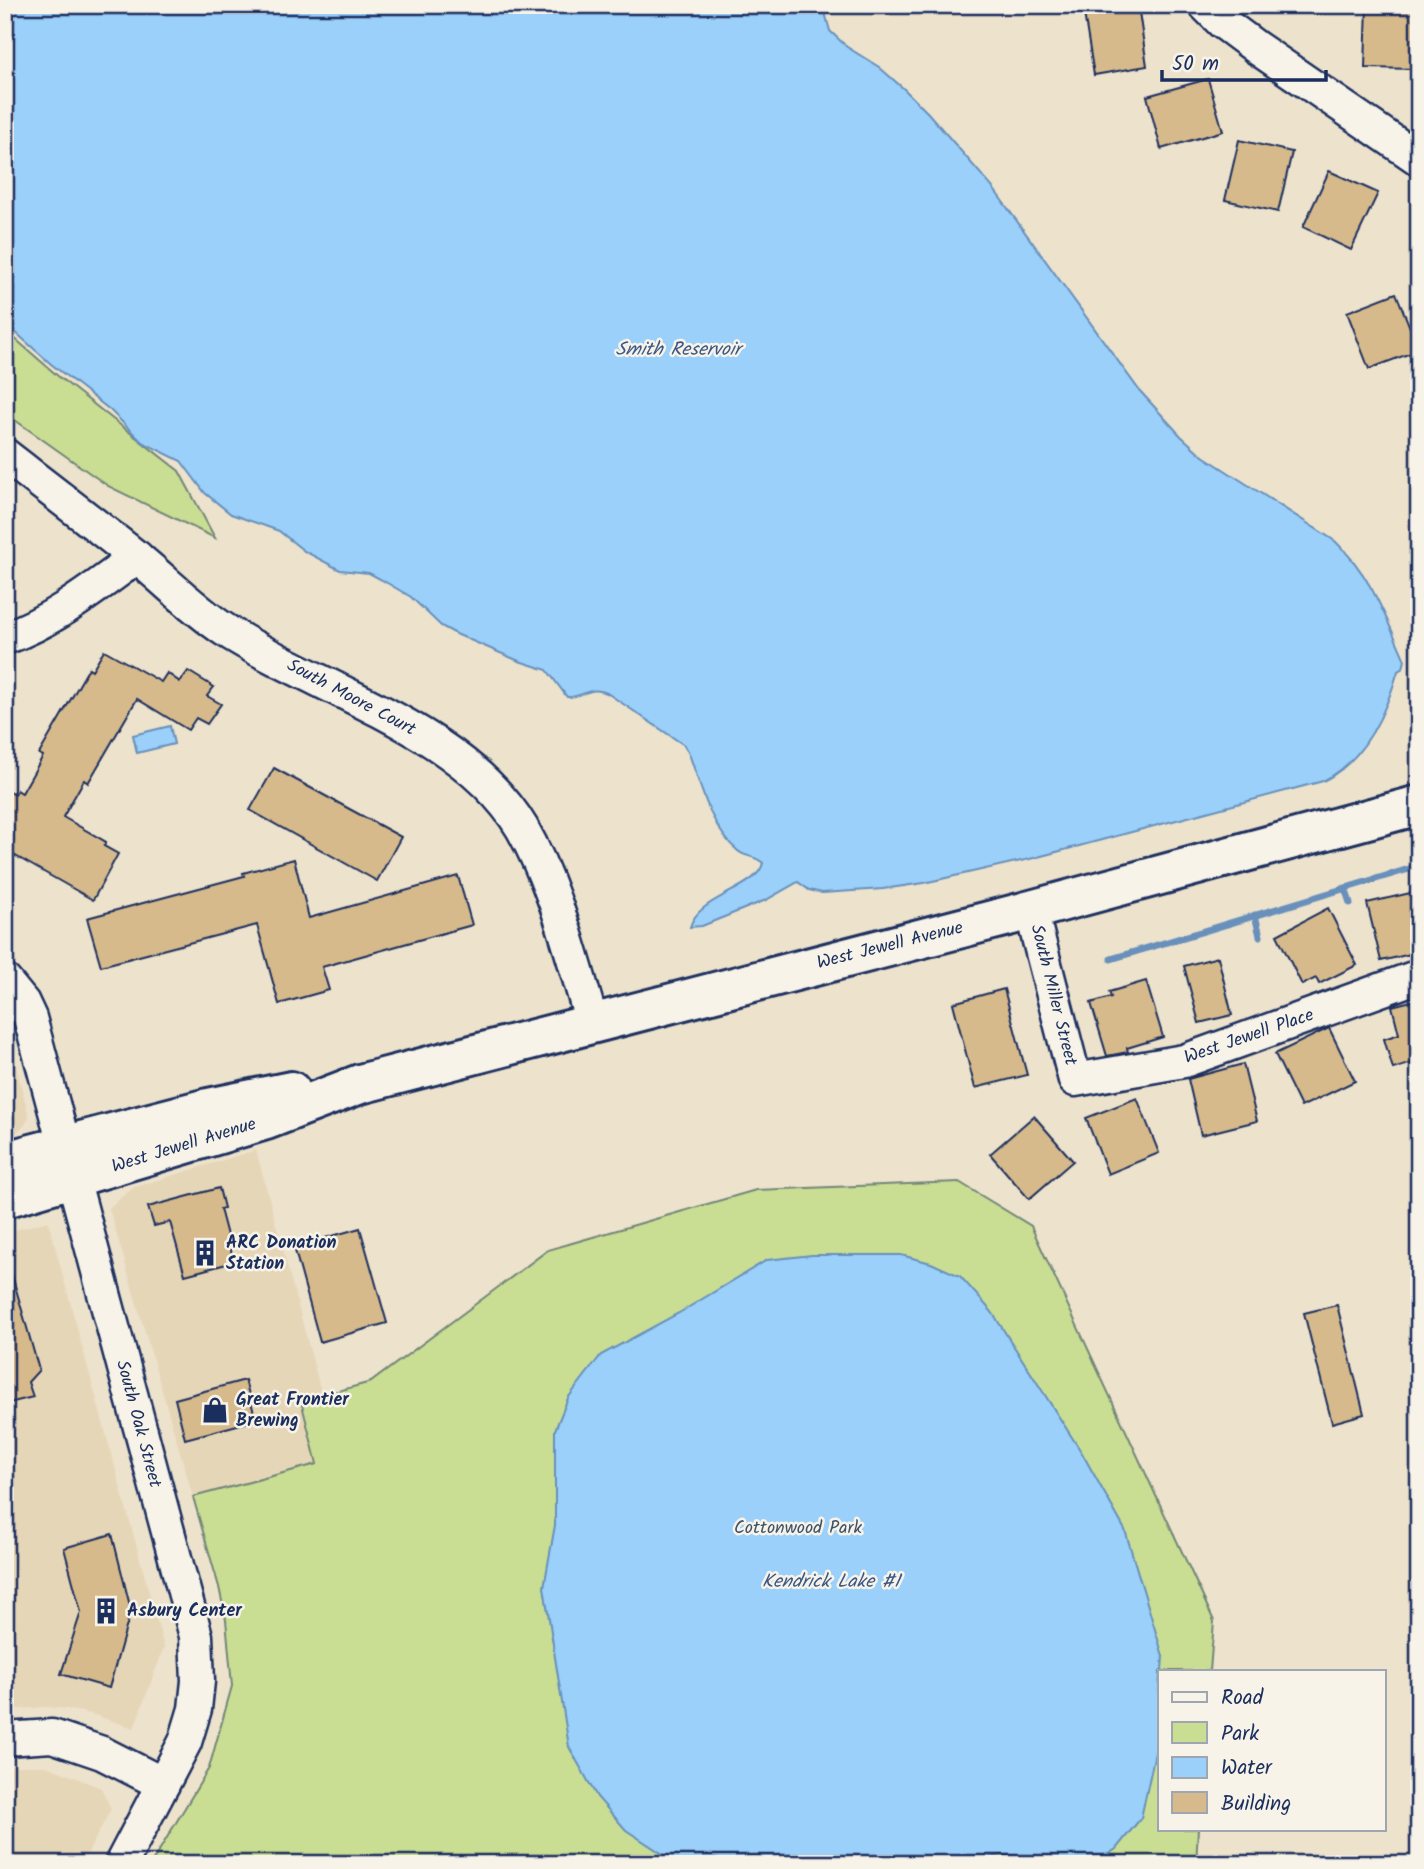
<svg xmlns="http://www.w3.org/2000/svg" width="1424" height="1869" viewBox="0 0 1424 1869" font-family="Kalam,sans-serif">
	<rect width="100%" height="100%" fill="#ede2cc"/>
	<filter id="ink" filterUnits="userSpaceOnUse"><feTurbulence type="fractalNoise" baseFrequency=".0143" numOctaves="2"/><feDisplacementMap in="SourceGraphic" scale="14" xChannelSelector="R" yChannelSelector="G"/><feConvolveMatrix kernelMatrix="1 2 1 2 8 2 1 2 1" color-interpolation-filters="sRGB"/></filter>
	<g filter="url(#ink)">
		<g fill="#e6d6b8">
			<path d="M5,1023L29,1117L24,1126L15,1134L5,1136Z"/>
			<path d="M256,1150L322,1395L301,1401L317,1464L193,1497L109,1208L132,1188Z"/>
			<path d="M48,1221L164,1647L134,1728L91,1714L66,1709L47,1707L5,1710V1233Z"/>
			<path d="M5,1766H47L101,1788L111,1809L82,1864H5Z"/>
		</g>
		<g fill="#c9de93" stroke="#728678" stroke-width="2">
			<path d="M5,330L59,377L179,471L215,538L108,486L5,413Z"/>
			<path d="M959,1182L1031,1226L1214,1621L1210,1671H1160V1829H1198L1196,1864H151L209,1768L232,1686L226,1620L219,1587L193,1497L317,1464L301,1401L371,1382L548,1250L756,1190Z"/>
		</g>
		<g fill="#9ad0f9" stroke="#6790bb" stroke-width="2">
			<path d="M5,5H823L830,31L847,47L879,67L904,89L928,113L993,188L1139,390L1181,436L1203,456L1335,541C1371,575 1385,616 1405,660L1403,668L1398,671C1386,712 1364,761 1323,781L1034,858L924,883L883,889L822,893L809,890L798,882L766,900L702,926L690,927C698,896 757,890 763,863C756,856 745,857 738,851C710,828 700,783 688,751L684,745L607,693C591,685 582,698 567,697L547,670L519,661L456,634L441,626L411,597L382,580L369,573L340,570L304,551L279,531L231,514L205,493L181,461L142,442L110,410L51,364L5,323Z"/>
			<path d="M170,726L174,744L137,753L133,735Z"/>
			<path d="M812,1255H901L931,1263L960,1276L992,1312L1082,1453L1125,1530L1163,1656L1162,1671H1160L1158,1739L1141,1818L1116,1849L1094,1864H1049L1027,1856L1001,1855L966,1864H678L626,1830L597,1797L569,1747L544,1587L555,1525V1430L568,1398L601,1355L679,1313L767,1260Z"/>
		</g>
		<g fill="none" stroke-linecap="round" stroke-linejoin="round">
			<g stroke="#6790bb" stroke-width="7">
				<path d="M1345,888L1350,903"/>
				<path d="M1255,915L1260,936"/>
				<path d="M1111,959L1419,866"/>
			</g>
		</g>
		<g fill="#d7ba8b" stroke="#1b2f5e" stroke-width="2">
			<path d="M1138,5L1147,66L1094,75L1084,13Z"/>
			<path d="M1367,5H1419V69L1365,68Z"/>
			<path d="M1208,79L1223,131L1161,149L1147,96Z"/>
			<path d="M1239,140L1292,152L1278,212L1225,200Z"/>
			<path d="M1329,171L1378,193L1351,250L1303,227Z"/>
			<path d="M1396,293L1419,350L1369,369L1347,312Z"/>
			<path d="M104,650L161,682L167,673L180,682L188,671L214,687L207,696L221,704L207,724L196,718L188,730L137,699L88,783L84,780L63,817L106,842L104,846L118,854L93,900L5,850V789L15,794L17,790L22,793L43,756L39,754L89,668L92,670Z"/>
			<path d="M274,768L401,837L377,881L250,810Z"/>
			<path d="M294,859L309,918L458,876L472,925L322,967L329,990L279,1004L257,925L101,966L87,918L244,876L243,873Z"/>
			<path d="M1419,891V952L1381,961L1367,903Z"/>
			<path d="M1328,908L1357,965L1319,984L1316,978L1302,985L1277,935Z"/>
			<path d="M1218,957L1232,1015L1199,1023L1184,966Z"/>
			<path d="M1146,981L1163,1037L1127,1048L1128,1052L1107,1056L1091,1003L1111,997L1109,992Z"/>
			<path d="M1004,989L1027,1075L975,1088L953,1003Z"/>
			<path d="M1419,999V1061L1393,1069L1384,1039L1399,1034L1392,1006Z"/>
			<path d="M1329,1028L1355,1081L1301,1107L1275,1054Z"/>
			<path d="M1243,1064L1257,1121L1201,1135L1188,1079Z"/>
			<path d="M1137,1098L1159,1153L1108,1174L1086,1118Z"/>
			<path d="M1034,1116L1073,1161L1029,1199L990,1154Z"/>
			<path d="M219,1188L224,1208L220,1209L234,1262L185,1275L170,1222L154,1226L148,1207Z"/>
			<path d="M360,1228L387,1323L320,1342L294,1247Z"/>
			<path d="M10,1268L39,1370L28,1382L33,1397L5,1404V1269Z"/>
			<path d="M1337,1305L1364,1414L1332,1423L1304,1313Z"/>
			<path d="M245,1380L256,1420L185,1439L175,1399Z"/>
			<path d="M112,1534L131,1610L109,1688L61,1674L81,1612L64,1548Z"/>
		</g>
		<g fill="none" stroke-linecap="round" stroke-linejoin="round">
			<g stroke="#1b2f5e" stroke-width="37">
				<g id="minor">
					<path d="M1205,5L1222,22L1257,48L1419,159"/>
					<path d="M5,455C49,489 92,522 135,556C165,580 193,609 225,630C319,690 463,729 522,828C556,888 572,957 592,1022"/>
					<path d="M5,638C54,621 96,587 137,557"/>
					<path d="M1031,910L1075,1080L1184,1061L1419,976"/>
					<path d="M5,981L23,1003L30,1018L196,1636L198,1681L195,1709L185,1742L121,1864"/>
					<path d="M5,1739L52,1736L102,1753L163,1784"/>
				</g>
			</g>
			<g stroke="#1b2f5e" stroke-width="44">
				<g id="major">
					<path d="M5,1161L208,1108L291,1091"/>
					<path d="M5,1198L266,1120L360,1084L1031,910L1419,805"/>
				</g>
			</g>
			<use href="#minor" stroke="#f7f3e8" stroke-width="32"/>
			<use href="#major" stroke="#f7f3e8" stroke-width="38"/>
		</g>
	</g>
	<defs>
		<g id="building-bare" transform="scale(2.1)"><path d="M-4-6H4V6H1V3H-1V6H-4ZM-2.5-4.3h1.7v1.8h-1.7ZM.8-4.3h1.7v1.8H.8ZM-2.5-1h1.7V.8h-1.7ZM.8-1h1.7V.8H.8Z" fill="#1b2f5e" stroke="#f7f3e8" stroke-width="2.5" paint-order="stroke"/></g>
		<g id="shop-bare" transform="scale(2.1)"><path d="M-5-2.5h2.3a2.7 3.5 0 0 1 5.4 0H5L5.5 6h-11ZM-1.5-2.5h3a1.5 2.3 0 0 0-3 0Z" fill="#1b2f5e" stroke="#f7f3e8" stroke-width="2.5" paint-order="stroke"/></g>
	</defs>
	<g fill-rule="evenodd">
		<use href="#building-bare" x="205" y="1253"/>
		<use href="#shop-bare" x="215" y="1410"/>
		<use href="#building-bare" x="106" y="1611"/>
	</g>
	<g text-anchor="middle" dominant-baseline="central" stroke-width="5" stroke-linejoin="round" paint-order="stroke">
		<g font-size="18" fill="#1b2f5e" stroke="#f7f3e8">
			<text transform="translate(351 698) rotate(28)">South Moore Court</text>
			<text transform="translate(890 946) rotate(-14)">West Jewell Avenue</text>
			<text transform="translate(1053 995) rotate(76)">South Miller Street</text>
			<text transform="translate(1249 1037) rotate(-19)">West Jewell Place</text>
			<text transform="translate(184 1146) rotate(-17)">West Jewell Avenue</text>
			<text transform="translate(138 1424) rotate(75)">South Oak Street</text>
		</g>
		<g font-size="18" font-weight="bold" fill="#1b2f5e" stroke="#f7f3e8" text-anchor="start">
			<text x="226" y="1243">ARC Donation<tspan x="226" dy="21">Station</tspan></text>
			<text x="236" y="1400">Great Frontier<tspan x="236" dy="21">Brewing</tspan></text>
			<text x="127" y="1611">Asbury Center</text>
		</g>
		<g font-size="18" fill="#3e5269" stroke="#f7f3e8">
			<text x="798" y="1528">Cottonwood Park</text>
		</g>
		<g font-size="19" font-style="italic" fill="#3b5785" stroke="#f7f3e8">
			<text x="678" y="350">Smith Reservoir</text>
			<text x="831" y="1582">Kendrick Lake #1</text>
		</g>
	</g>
	<rect width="1424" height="1869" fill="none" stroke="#f7f3e8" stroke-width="28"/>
	<rect x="14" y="14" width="1396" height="1841" fill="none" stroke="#1b2f5e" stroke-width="2.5" filter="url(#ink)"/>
	<rect x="1158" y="1670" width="228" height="161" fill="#f7f3e8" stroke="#9fa5b1" stroke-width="2"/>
	<rect x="1172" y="1692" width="35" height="10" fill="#f7f3e8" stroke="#9fa5b1" stroke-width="2"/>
	<text x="1221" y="1704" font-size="21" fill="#1b2f5e">Road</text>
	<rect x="1172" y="1722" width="35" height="21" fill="#c9de93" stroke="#9fa5b1" stroke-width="2"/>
	<text x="1221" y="1740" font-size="21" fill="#1b2f5e">Park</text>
	<rect x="1172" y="1757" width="35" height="21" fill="#9ad0f9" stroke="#9fa5b1" stroke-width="2"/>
	<text x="1221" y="1774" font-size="21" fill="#1b2f5e">Water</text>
	<rect x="1172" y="1792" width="35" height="21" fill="#d7ba8b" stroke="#9fa5b1" stroke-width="2"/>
	<text x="1221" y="1810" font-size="21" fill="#1b2f5e">Building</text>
	<path d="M1162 70v10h164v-10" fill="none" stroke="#1b2f5e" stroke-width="3.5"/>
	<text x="1172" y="70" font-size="21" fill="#1b2f5e" stroke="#f7f3e8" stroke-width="5" paint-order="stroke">50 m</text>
</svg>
